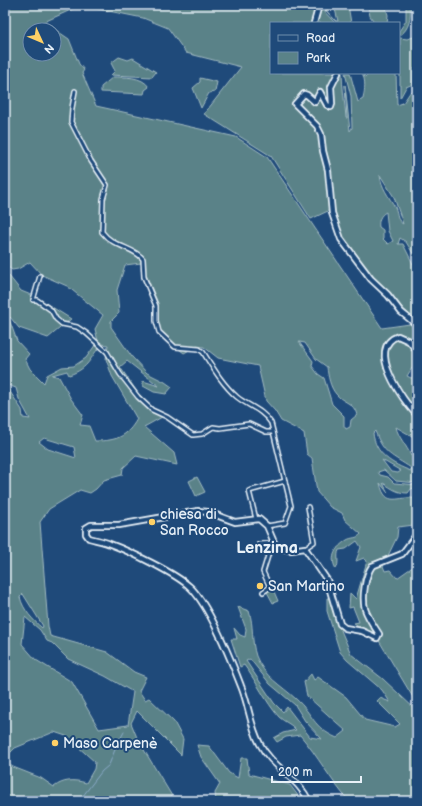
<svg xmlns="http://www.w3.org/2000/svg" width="422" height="806" viewBox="0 0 422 806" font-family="'Balsamiq Sans',sans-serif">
	<rect width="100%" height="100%" fill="#1f4a7a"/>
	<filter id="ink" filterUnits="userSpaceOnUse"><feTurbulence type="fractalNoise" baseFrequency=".025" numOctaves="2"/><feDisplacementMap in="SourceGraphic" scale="8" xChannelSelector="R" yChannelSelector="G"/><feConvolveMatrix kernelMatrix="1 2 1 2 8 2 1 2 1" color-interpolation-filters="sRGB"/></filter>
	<g filter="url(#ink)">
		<g fill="#5a8288" stroke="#a1bac0" fill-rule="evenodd">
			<path d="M5,5H319L313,23H271V73H338L331,84V102L330,106L323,93L314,101L303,93L294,102L319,131L326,163L330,210L311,219L271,156L204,114L241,67L186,53L168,28L143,18L89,7L75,8L44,22L69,39L79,64L84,70L82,73L96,106L236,137L267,157L382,328L417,323V369L412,368L407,376L411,378L417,377V439L396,427C398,437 407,446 411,456L415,454L417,449V483L396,481L384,470L378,472L380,475L388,477L394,483L417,485V487L411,489L408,493C397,493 393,489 383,483L388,493L380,483C386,510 399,494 417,499V533L415,532L414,525L398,527L397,537L383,566L385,571L390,570L397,578L417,564V704L378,639L354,623L359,622L353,607L349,608L350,593L356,599L367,561L364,558L356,561L361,547L357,541L346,549L339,550C336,556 340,563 336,569C329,557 336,547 347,540C352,537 357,539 361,534L345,520L342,513L330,507L317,492L312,458L307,454L304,433L281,421L275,411L266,401L258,366L218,358L204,347L197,346L184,353L159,334L158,303L141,263L125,265L117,290L119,313L111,321V327L132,357L147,373L165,382L172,387L166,394L154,392L143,386V381L159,386L127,361L120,367L138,393L162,417L144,427L174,453L177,465L136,456L123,468L122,475L104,480L96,489L90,493L80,490L49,509L40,522L48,626L50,636L107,652L134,672L146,677L139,691L145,700L149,698L174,722L183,739L181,755L137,711L131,723L138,740L175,801H5V271L21,291L36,297L71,319L48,338L19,328L10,317L9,319L17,341L29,354L25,359L30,369L44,383L47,375L62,367L74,366L86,358L98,341L95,329L103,315L67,286L42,275L30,262L18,269L12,270L5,265ZM30,30H54V54H30ZM299,342L305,343L316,359L327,367C328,376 330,387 336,394C343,403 354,402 357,415L351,420L350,427L346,429L344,426V416L332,404L324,378L318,374L312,366L313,361ZM102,344L108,345L106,359L112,376L137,419C127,437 116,441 95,441L89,426L80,425L83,415L71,399L59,377L52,375L67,371L69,375C90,368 89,358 102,344ZM5,384L16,388L19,399L30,419L23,418L22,410ZM375,431C384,455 392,455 411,468V471C392,464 375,454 373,433ZM44,438L74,447L76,458L48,449L39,442ZM382,460L401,471L398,473L391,472ZM23,594L43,626L42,628C33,620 23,610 20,597ZM25,617L40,630L47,641L52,643L68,659L105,676L133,692L128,725L99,729L72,682L36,660L22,644ZM54,732L66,736L95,762L94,769L86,783C74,779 63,780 54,787L41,778L13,767L7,763V756L15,748Z"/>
			<path d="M321,5L336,21H338L334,5H348L351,23H337Z"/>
			<path d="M368,5H385L388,15L387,23H375L370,16Z"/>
			<path d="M406,5H410C411,17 410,29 399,36V31L406,21Z"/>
			<path d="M320,7L335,23H314Z"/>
			<path d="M417,36V69L414,68L413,84L406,87L400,98V38L407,39Z"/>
			<path d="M119,57L128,60L133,58L156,72L152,77L111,75L115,71L111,63Z"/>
			<path d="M339,73H342C342,87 345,103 346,118H347L345,85L350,131L352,128L351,96L345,73H350L358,102L363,99C365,89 366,81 362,73L366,77L368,73H396L397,105L403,103L411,91L417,100V260L406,242L400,238L398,244H403L413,264L417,266L416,321L373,279L343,238L333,213L322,133L297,104L305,95L313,103L319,95L327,107L330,109L331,90ZM380,175L394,197L403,224C397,221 398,214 395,207C389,197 381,187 380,175ZM386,212L388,231L393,241L388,244L383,239V230L379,227C378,221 380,215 386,212Z"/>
			<path d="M113,77C124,77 142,76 149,87L145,90L144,94L101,92V87Z"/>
			<path d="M200,78L217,82L215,92L209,93L201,108L193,88L200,82Z"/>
			<path d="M197,477L205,492L196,496L189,481Z"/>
			<path d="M272,587L278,601L273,603L266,590Z"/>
			<path d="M327,598H330L340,628L351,654L383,679L417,711V801H349C330,780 318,756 300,735L286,737L277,742L274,738L283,733L296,730C292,724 284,722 279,717C265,701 257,682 244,665L240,667L231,639H237L234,628L240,635L245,637L246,629L238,607L249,611C254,626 251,641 256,656C264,677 281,685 296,699C314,715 312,727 337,738L346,731L307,696L304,682L311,674L314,680L318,677L346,697L365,720L395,727L400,724L377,701L380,698L390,702L382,690L347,660L340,652L327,611ZM250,659L270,684L295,705L305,721L322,739L310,737L287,707L283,712L274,703L246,661Z"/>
			<path d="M197,745L209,746L229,773L238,778L241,758H247L249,774L290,785L302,801H216L215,793L220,784L201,757Z"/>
		</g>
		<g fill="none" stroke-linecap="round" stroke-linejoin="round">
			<g stroke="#8aaac8" stroke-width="1">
				<path d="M117,745L124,732"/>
				<path d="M109,765L116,747"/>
				<path d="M79,801L102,771L108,766"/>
			</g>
			<g stroke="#e8f1f8" stroke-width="6">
				<g id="street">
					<path d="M75,91L72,108L71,122L91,161L107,185L103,199L102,232C114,248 134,247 143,259L144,277L156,306V321L159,332L175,347L199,349L203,352C213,368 223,385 237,397C248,406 263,410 271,423L291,506L285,523L267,526"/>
					<path d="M40,276L33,300H37L51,310L56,319L62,324L77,327L86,333L107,352L120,374L138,397L152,410L167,417L193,435L202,434L213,427L220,428L249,424L266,432H273"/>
					<path d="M256,519L249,491L285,481"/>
					<path d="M259,544L274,543"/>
					<path d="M305,548L314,542L308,507"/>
					<path d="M263,592L270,587L263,572L271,546L274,543"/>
				</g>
			</g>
			<g stroke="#e8f1f8" stroke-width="8">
				<g id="secondary">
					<path d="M314,23L319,5"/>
					<path d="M338,73L331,87L332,104L331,107L327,105L320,92L315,102L307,95L304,94L295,104L317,126L321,134L323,151L328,170L332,213L341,239L371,279L388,295L401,312L417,325"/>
					<path d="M417,351L409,341L398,336C365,348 403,401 417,415"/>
					<path d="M309,801C298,778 272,767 260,744C250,726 249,705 241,686C231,660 209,605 190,587C175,573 129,551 110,544C103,541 96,540 89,538L86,534V528L91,525H119L198,511L208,512L235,522L259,519L267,526L276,547L291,550L305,548L327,580L340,624L345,628L362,631L377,638L379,634C374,626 368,618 365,609C362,597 365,576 372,566L402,554L417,534"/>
				</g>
			</g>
			<use href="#street" stroke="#1f4a7a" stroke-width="3"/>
			<use href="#secondary" stroke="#1f4a7a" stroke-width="4.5"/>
		</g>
	</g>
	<g fill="#ffd166" stroke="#1f4a7a" stroke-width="1.5">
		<circle cx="152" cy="522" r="4"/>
		<circle cx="260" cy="586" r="4"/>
		<circle cx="55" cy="743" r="4"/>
	</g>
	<g text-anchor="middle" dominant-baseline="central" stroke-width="4" stroke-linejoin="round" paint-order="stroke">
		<g font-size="14" fill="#e8f1f8" stroke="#1f4a7a" text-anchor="start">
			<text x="160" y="514">chiesa di<tspan x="160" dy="16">San Rocco</tspan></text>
			<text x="268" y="586">San Martino</text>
			<text x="63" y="743">Maso Carpenè</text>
		</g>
		<g font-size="16" font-weight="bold" fill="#e8f1f8" stroke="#1f4a7a">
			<text x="267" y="548">Lenzima</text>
		</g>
	</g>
	<rect width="422" height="806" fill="none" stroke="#1f4a7a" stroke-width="20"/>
	<rect x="10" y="10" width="402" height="786" fill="none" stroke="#e8f1f8" stroke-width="1.5" filter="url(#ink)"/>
	<rect x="270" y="22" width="130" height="52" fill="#1f4a7a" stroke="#6f8dac"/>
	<rect x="278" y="35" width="20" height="6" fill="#1f4a7a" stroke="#6f8dac"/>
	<text x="306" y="42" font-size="12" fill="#e8f1f8">Road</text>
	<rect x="278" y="52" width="20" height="12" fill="#5a8288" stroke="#6f8dac"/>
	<text x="306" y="62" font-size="12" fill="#e8f1f8">Park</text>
	<g transform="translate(42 42) rotate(134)"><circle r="19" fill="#1f4a7a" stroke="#6f8dac"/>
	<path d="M0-3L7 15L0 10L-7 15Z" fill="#ffd166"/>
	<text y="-6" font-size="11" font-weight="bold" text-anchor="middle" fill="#e8f1f8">N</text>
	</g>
	<path d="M272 776v6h89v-6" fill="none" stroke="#e8f1f8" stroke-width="2"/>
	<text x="278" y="776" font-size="12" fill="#e8f1f8" stroke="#1f4a7a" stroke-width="3" paint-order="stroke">200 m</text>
</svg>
